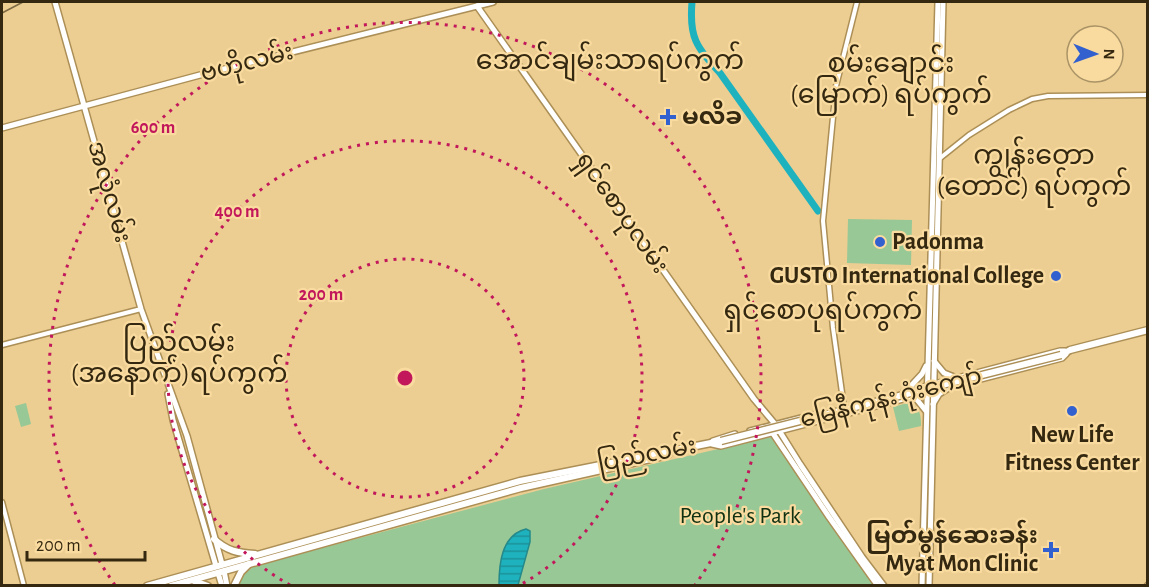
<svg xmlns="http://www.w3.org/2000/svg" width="1149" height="587" viewBox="0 0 1149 587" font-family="'Alegreya Sans','Noto Sans Myanmar',sans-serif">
	<defs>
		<pattern id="water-rules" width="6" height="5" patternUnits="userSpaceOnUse" patternTransform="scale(1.5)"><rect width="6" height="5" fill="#1eb2be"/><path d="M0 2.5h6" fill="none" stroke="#1b9199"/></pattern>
	</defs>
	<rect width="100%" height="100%" fill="#ecce92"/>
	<g fill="#97c896">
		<path d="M848,219L912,220L911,265L847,263Z"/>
		<path d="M911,402C920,409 921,415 921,426L899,431L893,407Z"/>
		<path d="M26,403L31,424L21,427L15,406Z"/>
		<path d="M771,437L873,585L237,586L241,577L254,566L544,489Z"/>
	</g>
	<path fill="url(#water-rules)" stroke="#25898a" stroke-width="1.5" d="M526,529L530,531V542L518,585H499C499,565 501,535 526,529Z"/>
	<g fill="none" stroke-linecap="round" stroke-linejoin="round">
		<path stroke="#1eb2be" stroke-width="7" d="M692,2C689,38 696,46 720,73L818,211"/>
		<g stroke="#ac8f56" stroke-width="7">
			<g id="minor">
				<path d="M939,159L969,135L1009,110L1032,99L1048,96L1148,95"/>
				<path d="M2,345L141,309"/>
				<path d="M844,407L833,328L823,221L836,86L857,2"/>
				<path d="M2,502L24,586"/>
			</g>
		</g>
		<g stroke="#ac8f56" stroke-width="8">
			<g id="major">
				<path d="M55,2L141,309L187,436L222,564"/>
				<path d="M477,6L754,399L775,424L800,464L862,557L884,586"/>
				<path d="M2,128L200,75L493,2"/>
				<path d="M934,361L944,373L954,377"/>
				<path d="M908,389L922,374L926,366"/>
				<path d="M904,392L1060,351H1065"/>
				<path d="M168,394L173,420L216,566"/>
				<path d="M914,396L926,411"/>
				<path d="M933,404L939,394L947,389"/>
				<path d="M750,431L817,414"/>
				<path d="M772,432L829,517L878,586"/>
				<path d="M713,441L735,434"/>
				<path d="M712,444L721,446L1062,358L1066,354"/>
				<path d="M224,571L227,586"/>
				<path d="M218,573L222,586"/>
				<path d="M922,586L938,2"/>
				<path d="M929,586L943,2"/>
				<path d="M1147,586L1148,585"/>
			</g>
		</g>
		<g stroke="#ac8f56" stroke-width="9">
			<g id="highway">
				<path d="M1061,355L1070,350L1148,330"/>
				<path d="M214,539C227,551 238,553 255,554"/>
				<path d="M194,581L208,586"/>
				<path d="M147,586L520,481L721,441"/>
				<path d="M171,586L521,488L668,455"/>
				<path d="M234,586L241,572L249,564"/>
			</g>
		</g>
		<use href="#minor" stroke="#fff" stroke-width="4"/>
		<use href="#major" stroke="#fff" stroke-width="5"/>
		<use href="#highway" stroke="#fff" stroke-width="6"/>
		<path stroke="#7d6a44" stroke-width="1.5" d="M2,13L23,2"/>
		<g stroke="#ac8f56" stroke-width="9" stroke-linecap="butt">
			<path id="highway-bridge" d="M721,441L1061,355"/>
		</g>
		<use href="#highway-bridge" stroke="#fff" stroke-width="6"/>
	</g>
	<g fill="none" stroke="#c2185b" stroke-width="3" stroke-dasharray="3 6">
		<circle cx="405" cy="378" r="119"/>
		<path d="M290 585A237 237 0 1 1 520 585"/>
		<path d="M115 585A356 356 0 1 1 695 585"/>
	</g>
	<g fill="#3260cf" stroke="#f9db9f" stroke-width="2">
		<path d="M665 108h6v6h6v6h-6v6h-6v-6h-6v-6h6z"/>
		<circle cx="880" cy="242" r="6"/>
		<circle cx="1056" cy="276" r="6"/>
		<circle cx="1072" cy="411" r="6"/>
		<path d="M1048 541h6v6h6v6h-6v6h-6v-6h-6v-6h6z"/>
	</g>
	<g text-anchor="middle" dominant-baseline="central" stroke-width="4.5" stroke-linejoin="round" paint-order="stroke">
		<g font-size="24" fill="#342810" stroke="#f9db9f">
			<text transform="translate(247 63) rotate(-14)">ဗဟိုလမ်း</text>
			<text transform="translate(109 192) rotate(74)">အလုံလမ်း</text>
			<text transform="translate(622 213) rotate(55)">ရှင်စောပုလမ်း</text>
			<text transform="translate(891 398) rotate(-14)">မြေနီကုန်း ဂုံးကျော်</text>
			<text transform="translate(647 455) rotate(-11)">ပြည်လမ်း</text>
		</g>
		<g font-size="24" font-weight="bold" fill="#342810" stroke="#f9db9f" text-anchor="start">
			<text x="682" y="117">မလိခ</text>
			<text x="892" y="242">Padonma</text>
			<text x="1044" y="276" text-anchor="end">GUSTO International College</text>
			<text x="1072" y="435" text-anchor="middle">New Life<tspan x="1072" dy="28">Fitness Center</tspan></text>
			<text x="1038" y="536" text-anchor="end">မြတ်မွန်ဆေးခန်း<tspan x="1038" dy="28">Myat Mon Clinic</tspan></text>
		</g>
		<g font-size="24" fill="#0f3111" stroke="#f9db9f">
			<text x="740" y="516">People's Park</text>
		</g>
		<g font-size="27" fill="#342810" stroke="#f9db9f">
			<text x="610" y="60">အောင်ချမ်းသာရပ်ကွက်</text>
			<text x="891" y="63">စမ်းချောင်း<tspan x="891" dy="31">(မြောက်) ရပ်ကွက်</tspan></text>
			<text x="1034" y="155">ကျွန်းတော<tspan x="1034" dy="31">(တောင်) ရပ်ကွက်</tspan></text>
			<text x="823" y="310">ရှင်စောပုရပ်ကွက်</text>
			<text x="179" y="342">ပြည်လမ်း<tspan x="179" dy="31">(အနောက်)ရပ်ကွက်</tspan></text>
		</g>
	</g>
	<circle cx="405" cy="378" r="9" fill="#c2185b" stroke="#f9db9f" stroke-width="3"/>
	<g font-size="18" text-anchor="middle" font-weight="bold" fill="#c2185b" stroke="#f9db9f" stroke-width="4.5" stroke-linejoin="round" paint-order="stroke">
		<text x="153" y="133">600 m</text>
		<text x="237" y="217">400 m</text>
		<text x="321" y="300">200 m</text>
	</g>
	<rect width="1149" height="587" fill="none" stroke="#342810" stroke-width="6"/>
	<g transform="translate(1095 54) rotate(91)"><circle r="28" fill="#f9db9f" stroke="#aa9366" stroke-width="1.5"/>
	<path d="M0-4.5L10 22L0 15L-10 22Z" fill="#3260cf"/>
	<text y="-9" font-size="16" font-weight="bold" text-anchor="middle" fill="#342810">N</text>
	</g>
	<path d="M27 551v9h118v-9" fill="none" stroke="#342810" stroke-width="3"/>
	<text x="36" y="551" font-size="18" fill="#342810" stroke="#f9db9f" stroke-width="4.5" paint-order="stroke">200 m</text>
</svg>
